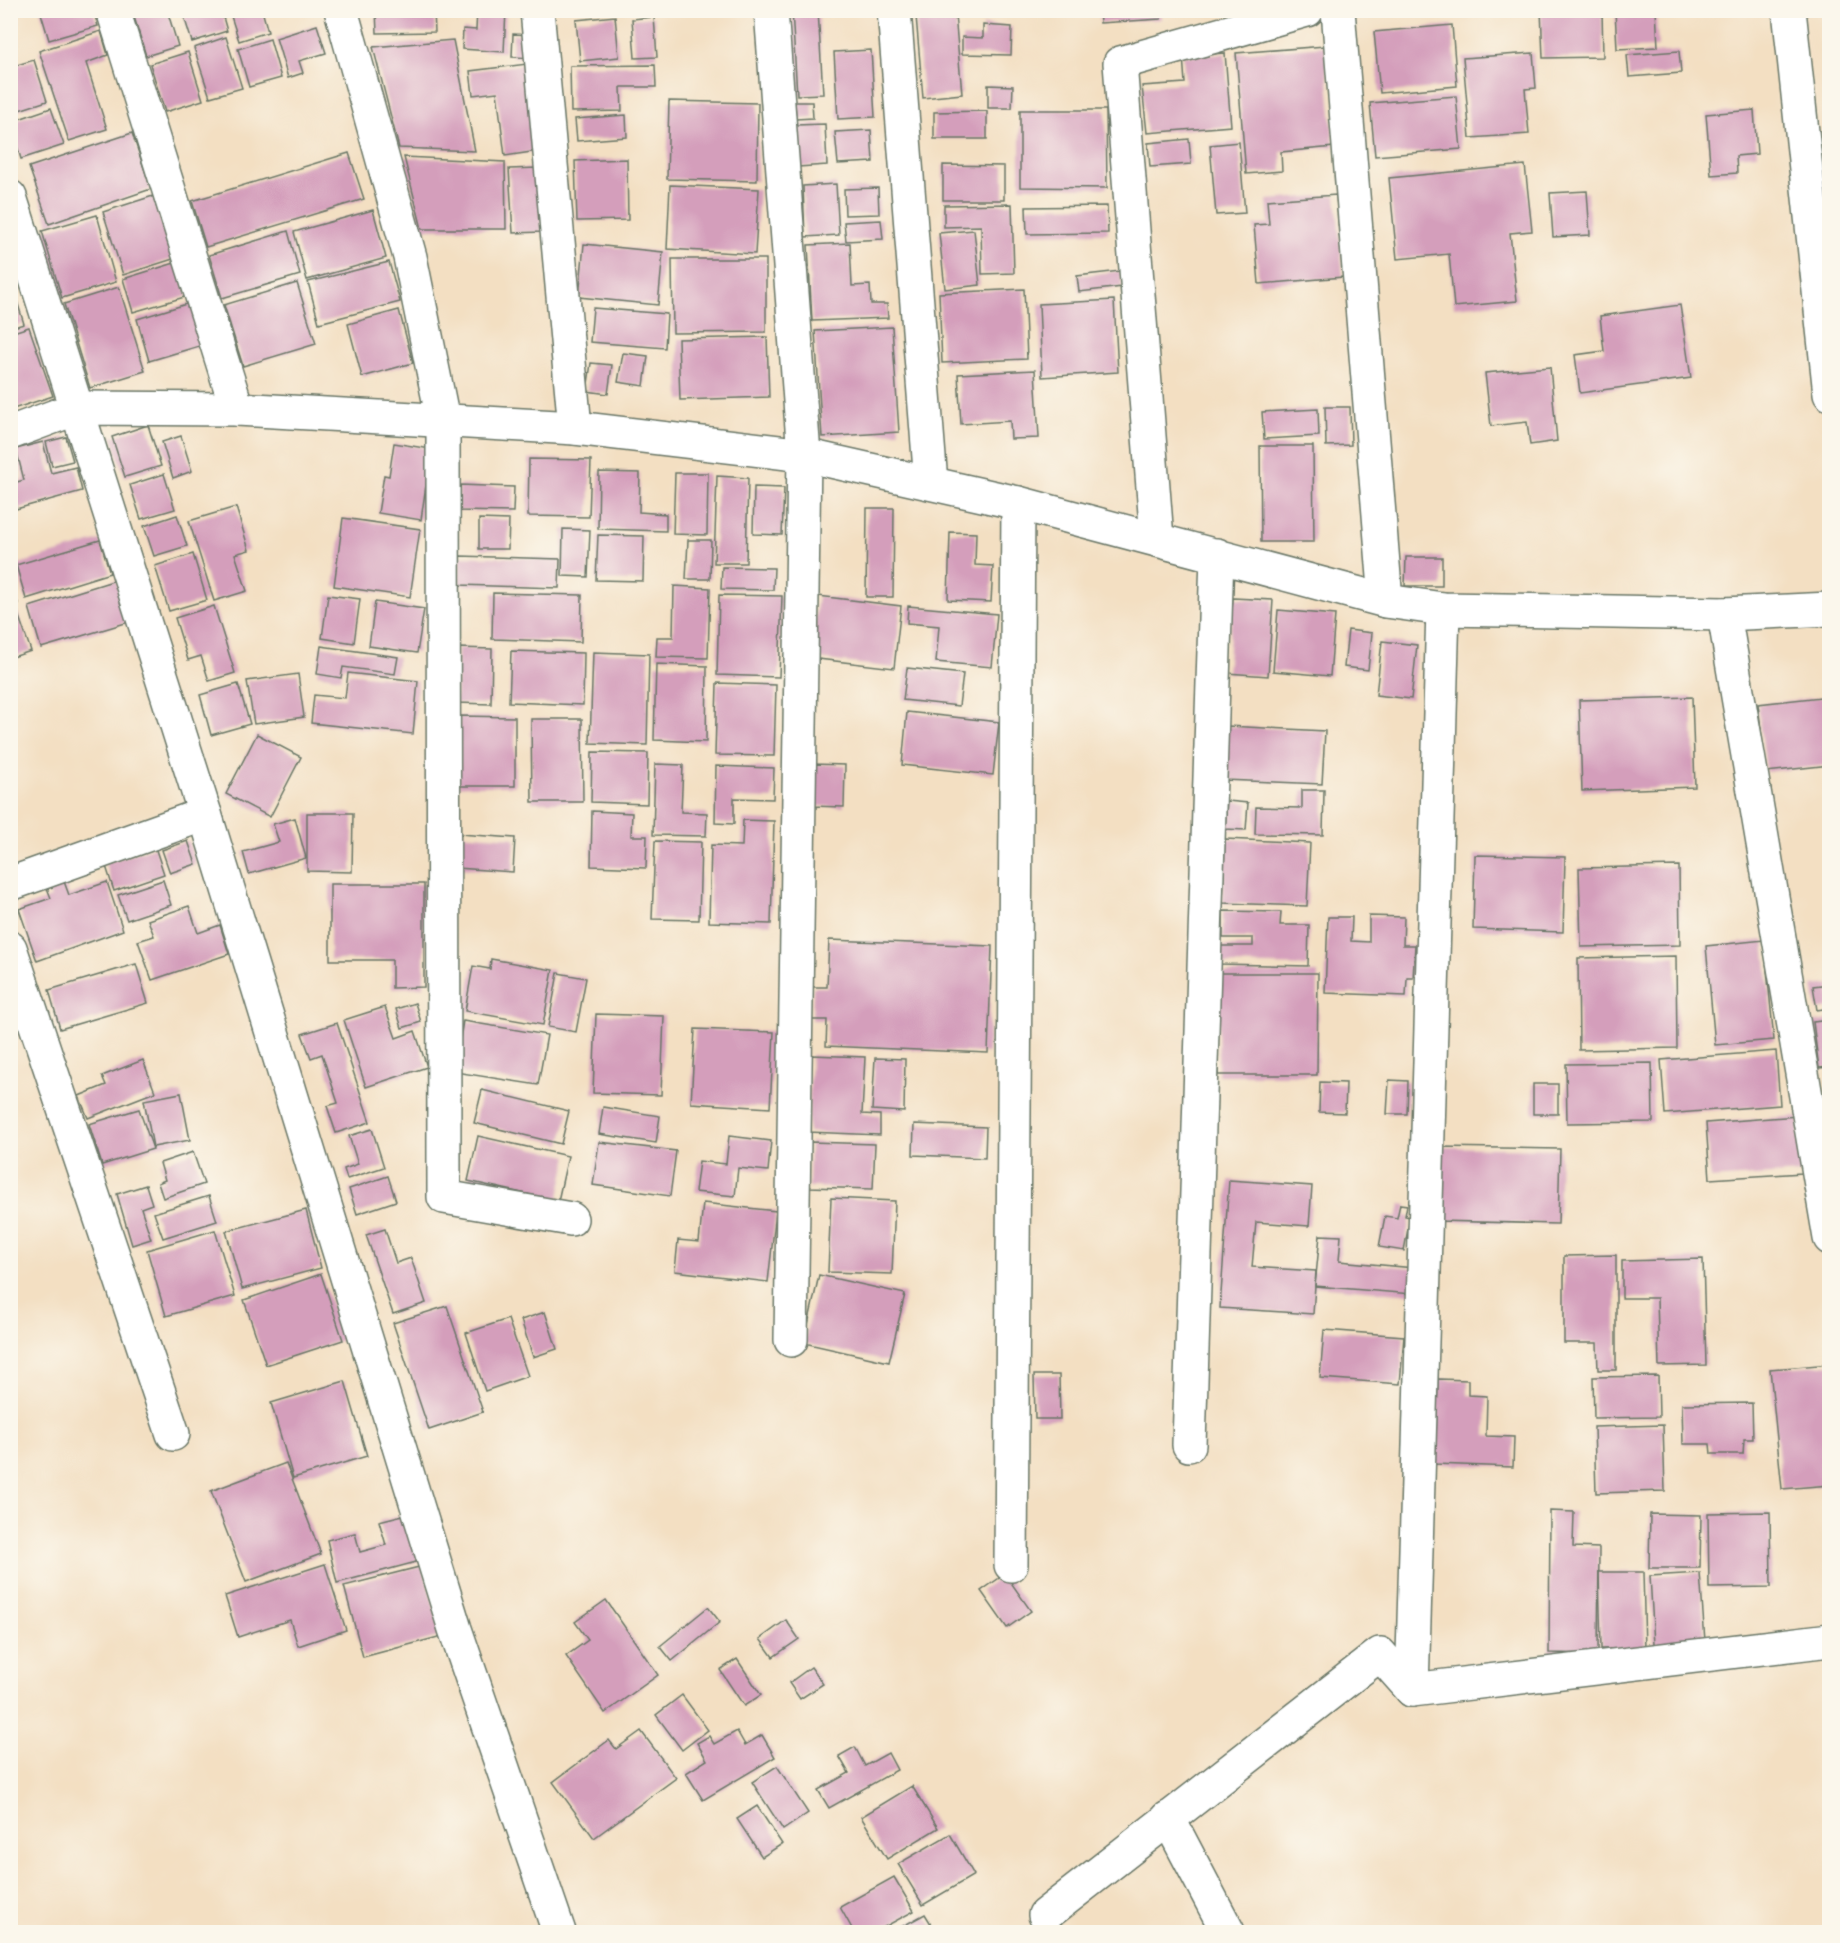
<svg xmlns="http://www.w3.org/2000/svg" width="1840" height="1943" viewBox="0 0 1840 1943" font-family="Itim,sans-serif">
	<rect width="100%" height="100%" fill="#fbf7ec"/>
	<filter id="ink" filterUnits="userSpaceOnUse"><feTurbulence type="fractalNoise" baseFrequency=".0167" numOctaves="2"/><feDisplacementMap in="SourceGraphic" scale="12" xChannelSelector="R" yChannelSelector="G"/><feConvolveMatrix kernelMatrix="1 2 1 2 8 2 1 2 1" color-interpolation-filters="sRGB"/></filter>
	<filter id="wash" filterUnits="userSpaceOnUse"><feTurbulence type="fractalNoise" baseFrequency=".008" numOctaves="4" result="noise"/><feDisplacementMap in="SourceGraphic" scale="24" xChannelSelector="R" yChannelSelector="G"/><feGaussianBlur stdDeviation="1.35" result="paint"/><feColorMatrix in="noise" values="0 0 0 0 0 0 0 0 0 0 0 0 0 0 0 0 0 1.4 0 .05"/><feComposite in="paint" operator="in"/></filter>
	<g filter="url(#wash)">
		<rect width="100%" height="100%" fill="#f3dfc2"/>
		<g id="blocks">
			<g fill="#d49ebb">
				<path d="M40,10H93L98,26L49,40Z"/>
				<path d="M132,10H167L178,46L146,56Z"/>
				<path d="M182,10H221L227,31L192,42Z"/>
				<path d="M229,10H262L268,32L239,41Z"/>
				<path d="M376,10H434L435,32L377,33Z"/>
				<path d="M477,10H506L504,52L462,49L463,29L476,30Z"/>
				<path d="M792,10H818L823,94L797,95Z"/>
				<path d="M1099,10H1160L1161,19L1100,23Z"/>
				<path d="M1541,10H1602L1603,57L1543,58Z"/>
				<path d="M1615,10H1656L1658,47L1617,49Z"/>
				<path d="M955,14L962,94L923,98L916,16Z"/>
				<path d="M615,16L619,57L580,61L576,20Z"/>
				<path d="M654,17L657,57L635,58L632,19Z"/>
				<path d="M317,25L326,53L299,61L303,73L288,78L276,38Z"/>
				<path d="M983,25L1012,27L1011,55L962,54V37L983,38Z"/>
				<path d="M1452,25L1457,86L1380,93L1374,32Z"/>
				<path d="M101,31L108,55L86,63L107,129L69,141L39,51Z"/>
				<path d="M513,34L534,35L533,58L512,57Z"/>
				<path d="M226,37L242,88L210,97L194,48Z"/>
				<path d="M270,39L281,78L249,87L238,49Z"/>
				<path d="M453,40L475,151L399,148L373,47Z"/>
				<path d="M1325,46L1334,147L1281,152L1282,171L1246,174L1236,53Z"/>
				<path d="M871,50L875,117L838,119L834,52Z"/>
				<path d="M1679,51L1681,73L1629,77L1627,55Z"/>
				<path d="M188,52L203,100L165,112L150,64Z"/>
				<path d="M1225,53L1231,126L1147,133L1142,86L1185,83L1183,56Z"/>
				<path d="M1533,53L1536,88L1525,89L1529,134L1470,138L1463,58Z"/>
				<path d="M34,60L47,101L10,113V67Z"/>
				<path d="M527,64L538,151L505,156L497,92L473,95L470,71Z"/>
				<path d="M655,65L656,87H621L622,111L571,112L570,66Z"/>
				<path d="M988,85L1013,86L1012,108H988Z"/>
				<path d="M1456,96L1461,149L1375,156L1370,103Z"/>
				<path d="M669,101L758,103L757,181L667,179Z"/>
				<path d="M795,102H812L813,118L796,119Z"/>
				<path d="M51,108L64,145L21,159L10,122Z"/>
				<path d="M1020,110H1106L1107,188L1020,187Z"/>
				<path d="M1754,110L1757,154L1736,156L1737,173L1711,175L1706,114Z"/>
				<path d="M987,111V139H934V112Z"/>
				<path d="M626,115L627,137L577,141L575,119Z"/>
				<path d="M825,124L827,165L798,167L796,125Z"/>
				<path d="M871,130L873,162L838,164L835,132Z"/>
				<path d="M132,133L151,189L49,224L29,167Z"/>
				<path d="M1189,139L1191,164L1150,167L1148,143Z"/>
				<path d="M1239,142L1245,213L1216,215L1210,145Z"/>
				<path d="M349,153L364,199L206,247L192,201Z"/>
				<path d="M404,157L505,162L506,229H422Z"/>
				<path d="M627,159L628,220L577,221L575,161Z"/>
				<path d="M943,165L1004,166V200H943Z"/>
				<path d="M1525,165L1532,231L1510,233L1517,301L1454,307L1449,254L1397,259L1389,178Z"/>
				<path d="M538,168L542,232L513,233L509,169Z"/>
				<path d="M836,184L839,235L805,237L803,186Z"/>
				<path d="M670,185L759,189L755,254L667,249Z"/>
				<path d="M878,188L879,214L845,215L844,189Z"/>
				<path d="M1587,191L1590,235L1553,237L1550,193Z"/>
				<path d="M1336,195L1343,277L1259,284L1254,225L1269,224L1267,200Z"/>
				<path d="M153,196L173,259L123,275L103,212Z"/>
				<path d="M1012,204L1014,273L982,274L981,226L944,227V205Z"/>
				<path d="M1107,206L1108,233L1027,234L1026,207Z"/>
				<path d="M373,210L386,258L307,280L294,232Z"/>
				<path d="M97,215L116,282L62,298L42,231Z"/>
				<path d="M881,220L883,239L846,241L844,222Z"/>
				<path d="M974,230L980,285L945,289L939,233Z"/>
				<path d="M288,231L300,275L222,298L209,255Z"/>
				<path d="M850,243L852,286L870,285L871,304H887L888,318L812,321L808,245Z"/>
				<path d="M584,244L663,252L658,305L579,297Z"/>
				<path d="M672,259H766V332L673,333Z"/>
				<path d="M178,262L188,296L133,312L123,279Z"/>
				<path d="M389,262L400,302L319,323L308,282Z"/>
				<path d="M1120,271L1122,287L1079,292L1077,276Z"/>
				<path d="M10,278L24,324L10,328Z"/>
				<path d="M297,283L316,344L243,366L224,305Z"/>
				<path d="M119,287L145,371L90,388L64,304Z"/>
				<path d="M1024,289L1027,359L942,363L939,293Z"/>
				<path d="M1114,300L1118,372L1042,377L1039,304Z"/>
				<path d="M193,302L206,344L149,361L137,319Z"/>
				<path d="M1680,305L1691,378L1580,393L1575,355L1604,351L1600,316Z"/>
				<path d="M593,308L667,314L665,348L590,342Z"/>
				<path d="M399,310L413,363L362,377L348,324Z"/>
				<path d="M29,327L53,396L10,410V333Z"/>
				<path d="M892,327L899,432L822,437L815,331Z"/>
				<path d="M767,337L769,397L680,400L678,339Z"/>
				<path d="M623,353L648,356L644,386L618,382Z"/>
				<path d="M591,363L612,365L608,394L587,391Z"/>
				<path d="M1550,367L1557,441L1530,445L1527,422L1491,426L1485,373Z"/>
				<path d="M1035,370L1039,438L1011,439L1010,421L961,424L958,374Z"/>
				<path d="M1325,407H1350L1351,445L1326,446Z"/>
				<path d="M1318,409L1319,436L1264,439L1262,412Z"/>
				<path d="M148,425L161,466L125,477L112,437Z"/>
				<path d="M181,436L192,471L173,478L162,442Z"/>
				<path d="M66,437L73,461L52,466L46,442Z"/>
				<path d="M43,442L51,473L76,467L82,491L16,509L10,484L24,480L16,449Z"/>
				<path d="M394,443L431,449L421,520L378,513L384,475L389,476Z"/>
				<path d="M1260,446H1313L1314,542H1261Z"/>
				<path d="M529,459L591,460L589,517L528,516Z"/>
				<path d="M599,472L640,473L639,512L666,514V531L598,529Z"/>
				<path d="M675,473H708L707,535L673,534Z"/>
				<path d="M164,474L175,509L141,519L130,485Z"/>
				<path d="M717,476L748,478L746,563H714Z"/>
				<path d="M459,485L514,487L513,512L458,511Z"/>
				<path d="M754,487L784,488L782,535L753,534Z"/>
				<path d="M236,507L249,550L235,554L247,591L214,601L189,521Z"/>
				<path d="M867,508H894L893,597H866Z"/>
				<path d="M177,515L187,546L154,556L144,526Z"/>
				<path d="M343,518L420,529L410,597L334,586Z"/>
				<path d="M479,519L509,520L508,549H479Z"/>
				<path d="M563,529L590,530L588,577L562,576Z"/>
				<path d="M950,532L976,533L975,565L993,566L991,602L948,600Z"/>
				<path d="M598,535L644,536L643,581L596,580Z"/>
				<path d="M100,540L110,573L26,599L16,565Z"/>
				<path d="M688,540H711L710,579H686Z"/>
				<path d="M193,554L207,600L169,611L155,566Z"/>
				<path d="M460,556L560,559L559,588L459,585Z"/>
				<path d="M1406,557H1442V586H1405Z"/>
				<path d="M722,567L774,568L773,590L721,589Z"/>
				<path d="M116,580L129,622L41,648L29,607Z"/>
				<path d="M10,583L18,603L10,606Z"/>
				<path d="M674,586L710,588L708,658L656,657L657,637H673Z"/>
				<path d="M493,593L582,595L581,642L492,639Z"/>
				<path d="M328,595L360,599L354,643L322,638Z"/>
				<path d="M719,595L782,596L779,677L717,675Z"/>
				<path d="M818,596L901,606L894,668L810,658Z"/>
				<path d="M1233,598L1273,600L1268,676L1227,673Z"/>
				<path d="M375,602L424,609L417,653L369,646Z"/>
				<path d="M214,606L235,673L209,681L201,656L188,660L175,618Z"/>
				<path d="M908,606L997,614L992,667L936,662L939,626L907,623Z"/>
				<path d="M1278,610L1335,615L1330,676L1273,671Z"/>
				<path d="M17,611L31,651L10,658V614Z"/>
				<path d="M1348,630L1372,633L1368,670L1344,667Z"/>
				<path d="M1382,641L1417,645L1411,699L1376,695Z"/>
				<path d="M321,646L398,657L395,674L343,667L341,678L317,674Z"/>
				<path d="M458,648L492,649L491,704L456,703Z"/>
				<path d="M511,651L584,653L583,705L509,702Z"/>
				<path d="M593,652L649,654L647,745L590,743Z"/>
				<path d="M656,664L707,666L706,742L654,740Z"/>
				<path d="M907,668L963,674L959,706L903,700Z"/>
				<path d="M348,673L418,681L413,734L311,723L314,695L345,698Z"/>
				<path d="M298,674L304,717L254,724L247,681Z"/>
				<path d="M717,683L776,685L774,756L715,755Z"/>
				<path d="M238,684L250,724L211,735L200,695Z"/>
				<path d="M1830,696V765L1766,772L1758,704Z"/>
				<path d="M1692,697L1695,787L1582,791L1579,700Z"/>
				<path d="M907,712L999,722L993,775L902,765Z"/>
				<path d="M459,716L515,717V786H459Z"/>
				<path d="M531,719H582L583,802H532Z"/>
				<path d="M1227,726L1325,731L1322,784L1224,780Z"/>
				<path d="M257,734L301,757L270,817L226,794Z"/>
				<path d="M592,752L648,753L647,804L591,802Z"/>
				<path d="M655,764L683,765L681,812L707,813L706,836L653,835Z"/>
				<path d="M812,764L845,765L844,807L811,806Z"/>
				<path d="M716,766L774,768L773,799L734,798V824L715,823Z"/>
				<path d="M1302,790H1324L1323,835L1255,834L1256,807L1302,808Z"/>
				<path d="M1227,801L1248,803L1246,830L1225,829Z"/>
				<path d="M592,811L632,813L631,836H647L646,868L591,866Z"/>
				<path d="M307,813H353L352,872L307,871Z"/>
				<path d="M295,818L306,858L249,874L243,852L279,842L273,824Z"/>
				<path d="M743,820L774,821L771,924L709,922L711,845L742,846Z"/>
				<path d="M459,834L515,838L513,872L457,868Z"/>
				<path d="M1225,839L1310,843L1307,906L1223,903Z"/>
				<path d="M188,841L196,864L170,873L162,850Z"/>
				<path d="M655,841L701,842L699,920L652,919Z"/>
				<path d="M155,847L164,874L114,891L105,863Z"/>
				<path d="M1475,855L1565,857L1563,932L1473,929Z"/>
				<path d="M1679,866L1680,945L1581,947L1579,868Z"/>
				<path d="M62,876L69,895L107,882L123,930L37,961L19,909L51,898L45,883Z"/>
				<path d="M163,880L171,905L127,920L118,895Z"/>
				<path d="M330,884H424V987L392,988V960H330Z"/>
				<path d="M189,906L198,933L220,925L229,954L152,980L138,941L154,936L148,920Z"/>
				<path d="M1223,911L1281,912L1280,925H1309L1308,966L1219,964L1220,946H1253V938H1223Z"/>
				<path d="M1369,916L1404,917L1403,945H1415L1413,978H1407L1406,996L1325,993L1328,917H1352L1351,941L1369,942Z"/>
				<path d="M829,940L992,946L988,1053L826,1046L827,1020H812L813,987H827Z"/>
				<path d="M1764,940L1774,1040L1715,1045L1706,946Z"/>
				<path d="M1676,956L1677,1048L1579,1050L1578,958Z"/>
				<path d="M491,959L553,970L543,1025L465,1011L473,966L490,969Z"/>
				<path d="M136,964L148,1003L60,1029L49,990Z"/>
				<path d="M558,973L586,978L576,1032L548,1027Z"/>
				<path d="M1219,973H1318L1317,1075H1218Z"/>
				<path d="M1830,984V1008L1817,1010L1813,986Z"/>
				<path d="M415,1003L421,1022L402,1028L396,1009Z"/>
				<path d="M385,1007L396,1038L415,1031L427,1067L366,1087L344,1020Z"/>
				<path d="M596,1014L664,1016L661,1095L593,1093Z"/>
				<path d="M1830,1020V1067L1819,1068L1813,1022Z"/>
				<path d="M463,1021L547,1035L538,1085L455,1072Z"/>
				<path d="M337,1023L370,1122L336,1133L327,1106L338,1103L322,1054L311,1058L302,1034Z"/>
				<path d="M695,1029L774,1032L770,1108L691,1103Z"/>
				<path d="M1776,1051L1780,1105L1665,1114L1661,1060Z"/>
				<path d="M811,1055L865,1057L862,1114L880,1115V1135L808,1132Z"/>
				<path d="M875,1058L905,1059L904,1112L872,1110Z"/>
				<path d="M143,1060L155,1092L88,1118L79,1096L106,1085L102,1076Z"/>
				<path d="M1652,1063L1653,1122L1567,1123L1566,1064Z"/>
				<path d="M1389,1080L1408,1081L1407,1114H1387Z"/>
				<path d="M1320,1082L1346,1083L1345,1113L1319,1112Z"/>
				<rect x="1533" y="1084" width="25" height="30"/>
				<path d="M482,1090L569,1111L561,1144L474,1123Z"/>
				<path d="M181,1093L190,1140L153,1147L144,1100Z"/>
				<path d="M603,1107L660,1116L656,1143L599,1134Z"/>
				<path d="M139,1109L153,1149L102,1165L89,1124Z"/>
				<path d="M1798,1116L1802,1173L1710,1179L1706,1123Z"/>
				<path d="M914,1124L986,1127L985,1158L913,1155Z"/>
				<path d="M372,1129L384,1167L347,1179L344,1169L358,1164L349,1136Z"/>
				<path d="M478,1136L568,1156L558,1201L468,1181Z"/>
				<path d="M729,1136L771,1141L768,1171L738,1168L735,1196L695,1192L699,1161L726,1164Z"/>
				<path d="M599,1142L676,1151L670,1196L593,1185Z"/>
				<path d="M810,1142L875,1144L873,1189L809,1187Z"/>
				<path d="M1439,1147L1560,1149L1558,1224L1438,1221Z"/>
				<path d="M193,1152L204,1184L163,1198L158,1183L165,1180L160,1163Z"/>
				<path d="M388,1176L396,1201L357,1214L349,1189Z"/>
				<path d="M1229,1180L1312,1186L1309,1226L1256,1222L1252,1267L1316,1271L1313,1314L1220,1308Z"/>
				<path d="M146,1185L152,1204L141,1208L151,1239L132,1245L117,1194Z"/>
				<path d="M209,1196L217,1221L163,1238L154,1213Z"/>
				<path d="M831,1198L895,1201L892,1274L828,1272Z"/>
				<path d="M703,1203L776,1211L768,1282L675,1271L678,1240L699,1242Z"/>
				<path d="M1400,1204L1407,1205L1405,1216L1410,1217L1404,1251L1379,1247L1385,1216L1397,1218Z"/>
				<path d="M306,1210L321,1268L242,1289L226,1231Z"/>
				<path d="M385,1229L396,1263L411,1258L426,1303L393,1314L366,1235Z"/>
				<path d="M215,1230L235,1296L166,1316L147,1250Z"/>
				<path d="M1320,1235L1341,1236L1339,1261L1414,1268L1412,1294L1315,1286Z"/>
				<path d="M1616,1255V1370H1598L1597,1343H1564V1256Z"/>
				<path d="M1703,1259L1706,1365L1659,1366L1657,1298H1622V1261Z"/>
				<path d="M321,1274L343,1340L266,1365L244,1300Z"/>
				<path d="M819,1275L905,1294L889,1362L804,1343Z"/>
				<path d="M447,1306L483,1412L429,1430L393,1323Z"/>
				<path d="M545,1312L557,1349L533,1357L521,1320Z"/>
				<path d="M508,1319L528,1376L485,1391L466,1333Z"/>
				<path d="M1324,1330L1404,1336L1400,1384L1320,1378Z"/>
				<path d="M1830,1364V1485L1782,1489L1770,1369Z"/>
				<path d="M1034,1375H1059L1060,1419H1035Z"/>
				<path d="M1658,1376L1659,1417L1594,1418L1593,1377Z"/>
				<path d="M1438,1379L1468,1380V1395L1487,1396L1486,1436L1514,1437L1513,1467L1435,1464Z"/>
				<path d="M345,1381L367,1456L293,1478L271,1403Z"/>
				<path d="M1752,1403L1753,1439H1744L1743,1454H1711L1710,1444H1683L1682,1404Z"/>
				<path d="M1663,1425L1665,1491L1596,1493L1594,1427Z"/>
				<path d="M286,1463L321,1554L246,1582L211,1491Z"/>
				<path d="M1550,1511L1574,1512L1573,1547L1599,1548L1598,1654L1549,1653Z"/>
				<path d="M1770,1512L1771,1587L1709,1588L1708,1513Z"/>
				<path d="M407,1514L420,1561L337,1583L327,1540L355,1533L360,1552L386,1545L379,1521Z"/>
				<path d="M1650,1514L1701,1515L1700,1568H1649Z"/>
				<path d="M325,1564L346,1630L298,1646L290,1620L238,1637L225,1596Z"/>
				<path d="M423,1566L442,1636L363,1657L344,1586Z"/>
				<path d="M1599,1572H1643L1645,1649H1601Z"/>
				<path d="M1700,1573L1705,1641L1654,1644L1650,1576Z"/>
				<path d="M1005,1574L1031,1611L1007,1628L981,1591Z"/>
				<path d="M606,1600L658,1675L605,1713L566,1656L588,1640L575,1622Z"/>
				<path d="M708,1607L720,1622L672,1661L660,1646Z"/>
				<path d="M786,1620L799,1639L773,1657L760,1639Z"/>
				<path d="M737,1659L761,1695L744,1706L720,1670Z"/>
				<path d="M811,1667L823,1684L800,1699L789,1683Z"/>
				<path d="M682,1695L708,1730L682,1750L656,1715Z"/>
				<path d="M641,1731L676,1778L594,1838L553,1782L609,1740L616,1749Z"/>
				<path d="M737,1731L745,1745L762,1735L775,1757L703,1800L686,1773L707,1760L697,1743L709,1736L714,1744Z"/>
				<path d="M855,1747L865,1766L888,1753L897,1770L829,1808L818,1790L849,1773L839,1756Z"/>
				<path d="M777,1766L808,1813L783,1830L752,1782Z"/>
				<path d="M912,1786L938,1828L887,1859L861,1817Z"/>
				<path d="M757,1806L782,1844L762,1857L737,1819Z"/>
				<path d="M950,1834L974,1875L923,1905L898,1864Z"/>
				<path d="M894,1877L914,1911L875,1932H854L840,1907Z"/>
				<path d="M925,1914L936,1932H892Z"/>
			</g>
		</g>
	</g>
	<g filter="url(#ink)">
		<use href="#blocks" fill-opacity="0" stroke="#697666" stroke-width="1.5"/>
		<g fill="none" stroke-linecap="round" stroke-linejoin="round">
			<g stroke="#697666" stroke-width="36">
				<g id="minor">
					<path d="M113,10L237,409"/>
					<path d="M341,10L410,257L443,420L444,1197L571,1219"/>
					<path d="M537,10L575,428"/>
					<path d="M771,10L804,455L791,1340"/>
					<path d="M894,10L931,483"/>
					<path d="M1338,10L1386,601"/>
					<path d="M1789,10L1830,394"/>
					<path d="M10,197L205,814L455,1629L559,1932"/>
					<path d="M10,433L77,408L237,409L575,428L804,455L1018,503L1386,601L1443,609L1724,614L1830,609"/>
					<path d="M1157,539L1120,63L1307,10"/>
					<path d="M1724,614L1830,1238"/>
					<path d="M10,884L205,814"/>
					<path d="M10,948L173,1434"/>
					<path d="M1189,1445L1217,555"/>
					<path d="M1011,1565L1018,503"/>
					<path d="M1412,1690L1443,609"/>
					<path d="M1168,1818L1228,1932"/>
					<path d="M1045,1915L1380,1654L1412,1690L1830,1640"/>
				</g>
			</g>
			<use href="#minor" stroke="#fff" stroke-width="33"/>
		</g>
	</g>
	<rect width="1840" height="1943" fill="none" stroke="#fbf7ec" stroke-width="36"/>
</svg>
